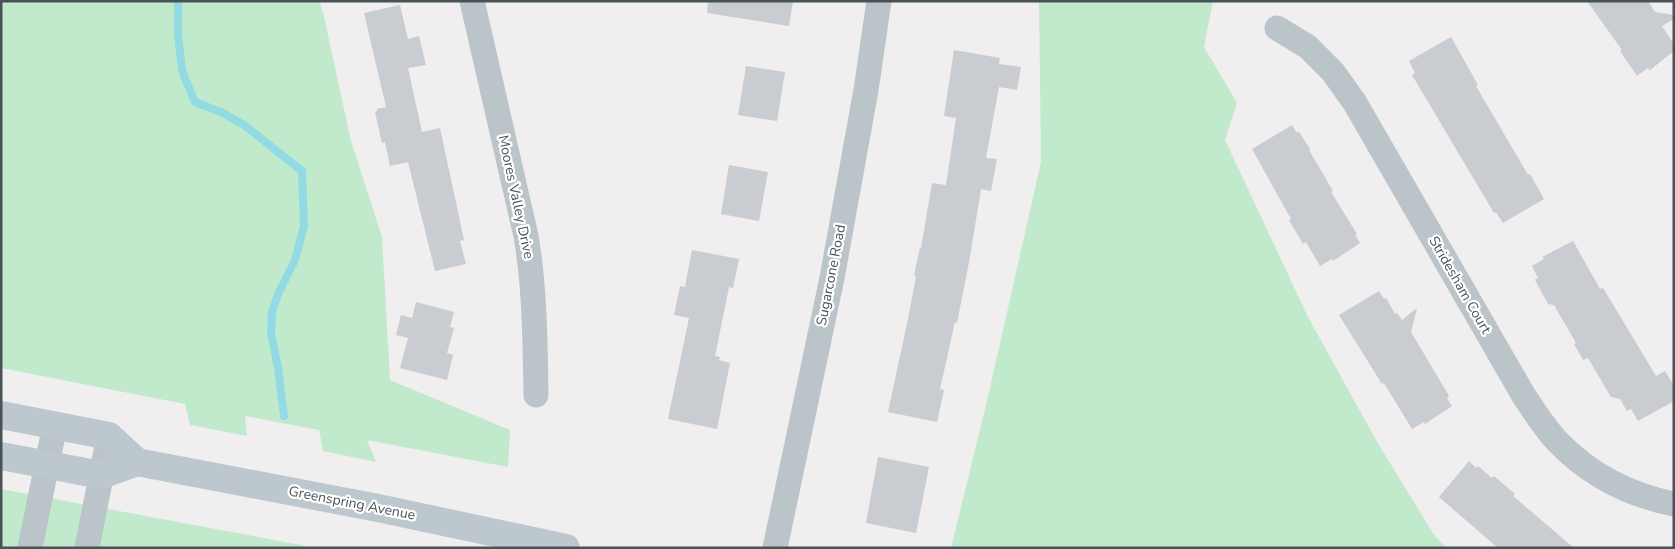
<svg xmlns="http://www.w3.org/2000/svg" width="1675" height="549" viewBox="0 0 1675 549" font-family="'Nunito Sans',sans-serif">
	<rect width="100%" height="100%" fill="#f0eeee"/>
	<g fill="#c1eacc">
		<path d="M1,1H319L323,12L351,141L382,237L390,380L510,430L508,467L367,440L376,462L323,451L319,430L245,416L247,436L190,425L185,404L1,368Z"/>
		<path d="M1039,1H1213L1204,47L1237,103L1225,140L1307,315L1376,440L1434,535L1447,548H951L987,401L1041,162Z"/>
		<path d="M1,489L317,548H1Z"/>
	</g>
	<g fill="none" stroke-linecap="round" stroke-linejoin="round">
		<path stroke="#92dbe2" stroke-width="8" d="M178,1V35L182,71L195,102L223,113L244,125L302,171L304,226L295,260L279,292L272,312L271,333L278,368L284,416"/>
	</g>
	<g fill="#c9ccd0">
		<path d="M708,1H793L789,26L707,13Z"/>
		<path d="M1587,1H1648L1655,12L1674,15V19L1662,26L1674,44V51L1650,70L1648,68L1637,76L1620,51L1622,50Z"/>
		<path d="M400,5L408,39L419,36L426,65L408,68L422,132L440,128L464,240L460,241L466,264L435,271L408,162L390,166L385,142L382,143L375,112L377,111V109L386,107L364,13Z"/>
		<path d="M1451,37L1478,85L1476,86L1528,175L1530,174L1544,199L1503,223L1496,212L1494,213L1412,75L1415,73L1409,61Z"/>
		<path d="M954,50L1000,58L999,64L1021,67L1017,90L999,87L986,158L997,159L991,191L981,189L970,257L957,323L955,322L940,389L944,390L937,422L888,412L909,314L916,276L914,275L920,248H921L932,183L946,185L956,118L944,116Z"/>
		<path d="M746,66L785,72L777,121L738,115Z"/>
		<path d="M1292,125L1297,133L1299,132L1310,149L1309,150L1333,191L1331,192L1357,234L1355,235L1360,243L1333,261L1332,259L1320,266L1306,242L1303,244L1289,220L1291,219L1252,149Z"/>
		<path d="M729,165L768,172L759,221L721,214Z"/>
		<path d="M1573,241L1600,289L1603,288L1656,376L1665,371L1674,386V401L1638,421L1631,409L1627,411L1620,399L1611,397L1588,358L1583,360L1574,344L1576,343L1554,305L1548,304L1535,280L1538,278L1532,266L1544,259L1542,257Z"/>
		<path d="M692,250L739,259L733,288L729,287L715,356L720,357L719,360L730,363L717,429L668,419L689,318L674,315L680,286L685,287Z"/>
		<path d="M1379,291L1384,299L1386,298L1395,314L1397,313L1402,320L1417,308L1411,332L1449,396L1447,398L1452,406L1425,424L1424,422L1412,429L1384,383L1382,384L1339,315Z"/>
		<path d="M416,302L454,312L450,327L454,328L447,353L453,355L447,380L400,368L408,338L396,335L401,315L412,318Z"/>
		<path d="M878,457L929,467L916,533L866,523Z"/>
		<path d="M1469,461L1476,468L1478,466L1492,478L1494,476L1515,494L1513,496L1574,548H1498L1439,497Z"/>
	</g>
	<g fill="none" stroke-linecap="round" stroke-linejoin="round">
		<g stroke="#bbc4c9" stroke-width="25">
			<path d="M472,1L526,236C535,289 535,342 536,395"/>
			<path d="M1277,28L1308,47L1333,72L1355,103L1524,396C1534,411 1544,427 1556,440C1588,474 1629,495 1674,504"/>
			<path d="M30,548L55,425"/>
			<path d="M87,548L109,436"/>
			<path d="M775,548L832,278L866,90L879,1"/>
		</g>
		<g stroke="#bcc7ce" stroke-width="28">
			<path d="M1,415L109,436L137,462L378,508L566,548"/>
			<path d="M1,456L101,475L137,462"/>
		</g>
	</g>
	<g text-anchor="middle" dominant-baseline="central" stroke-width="4.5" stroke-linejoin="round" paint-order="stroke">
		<g font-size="14" fill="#485359" stroke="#fff">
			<text transform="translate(516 197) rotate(78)">Moores Valley Drive</text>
			<text transform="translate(831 275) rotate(-79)">Sugarcone Road</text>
			<text transform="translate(1460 285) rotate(60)">Stridesham Court</text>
			<text transform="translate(352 503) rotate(11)">Greenspring Avenue</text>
		</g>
	</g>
	<rect width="1675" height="549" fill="none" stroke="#485359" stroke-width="5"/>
</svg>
